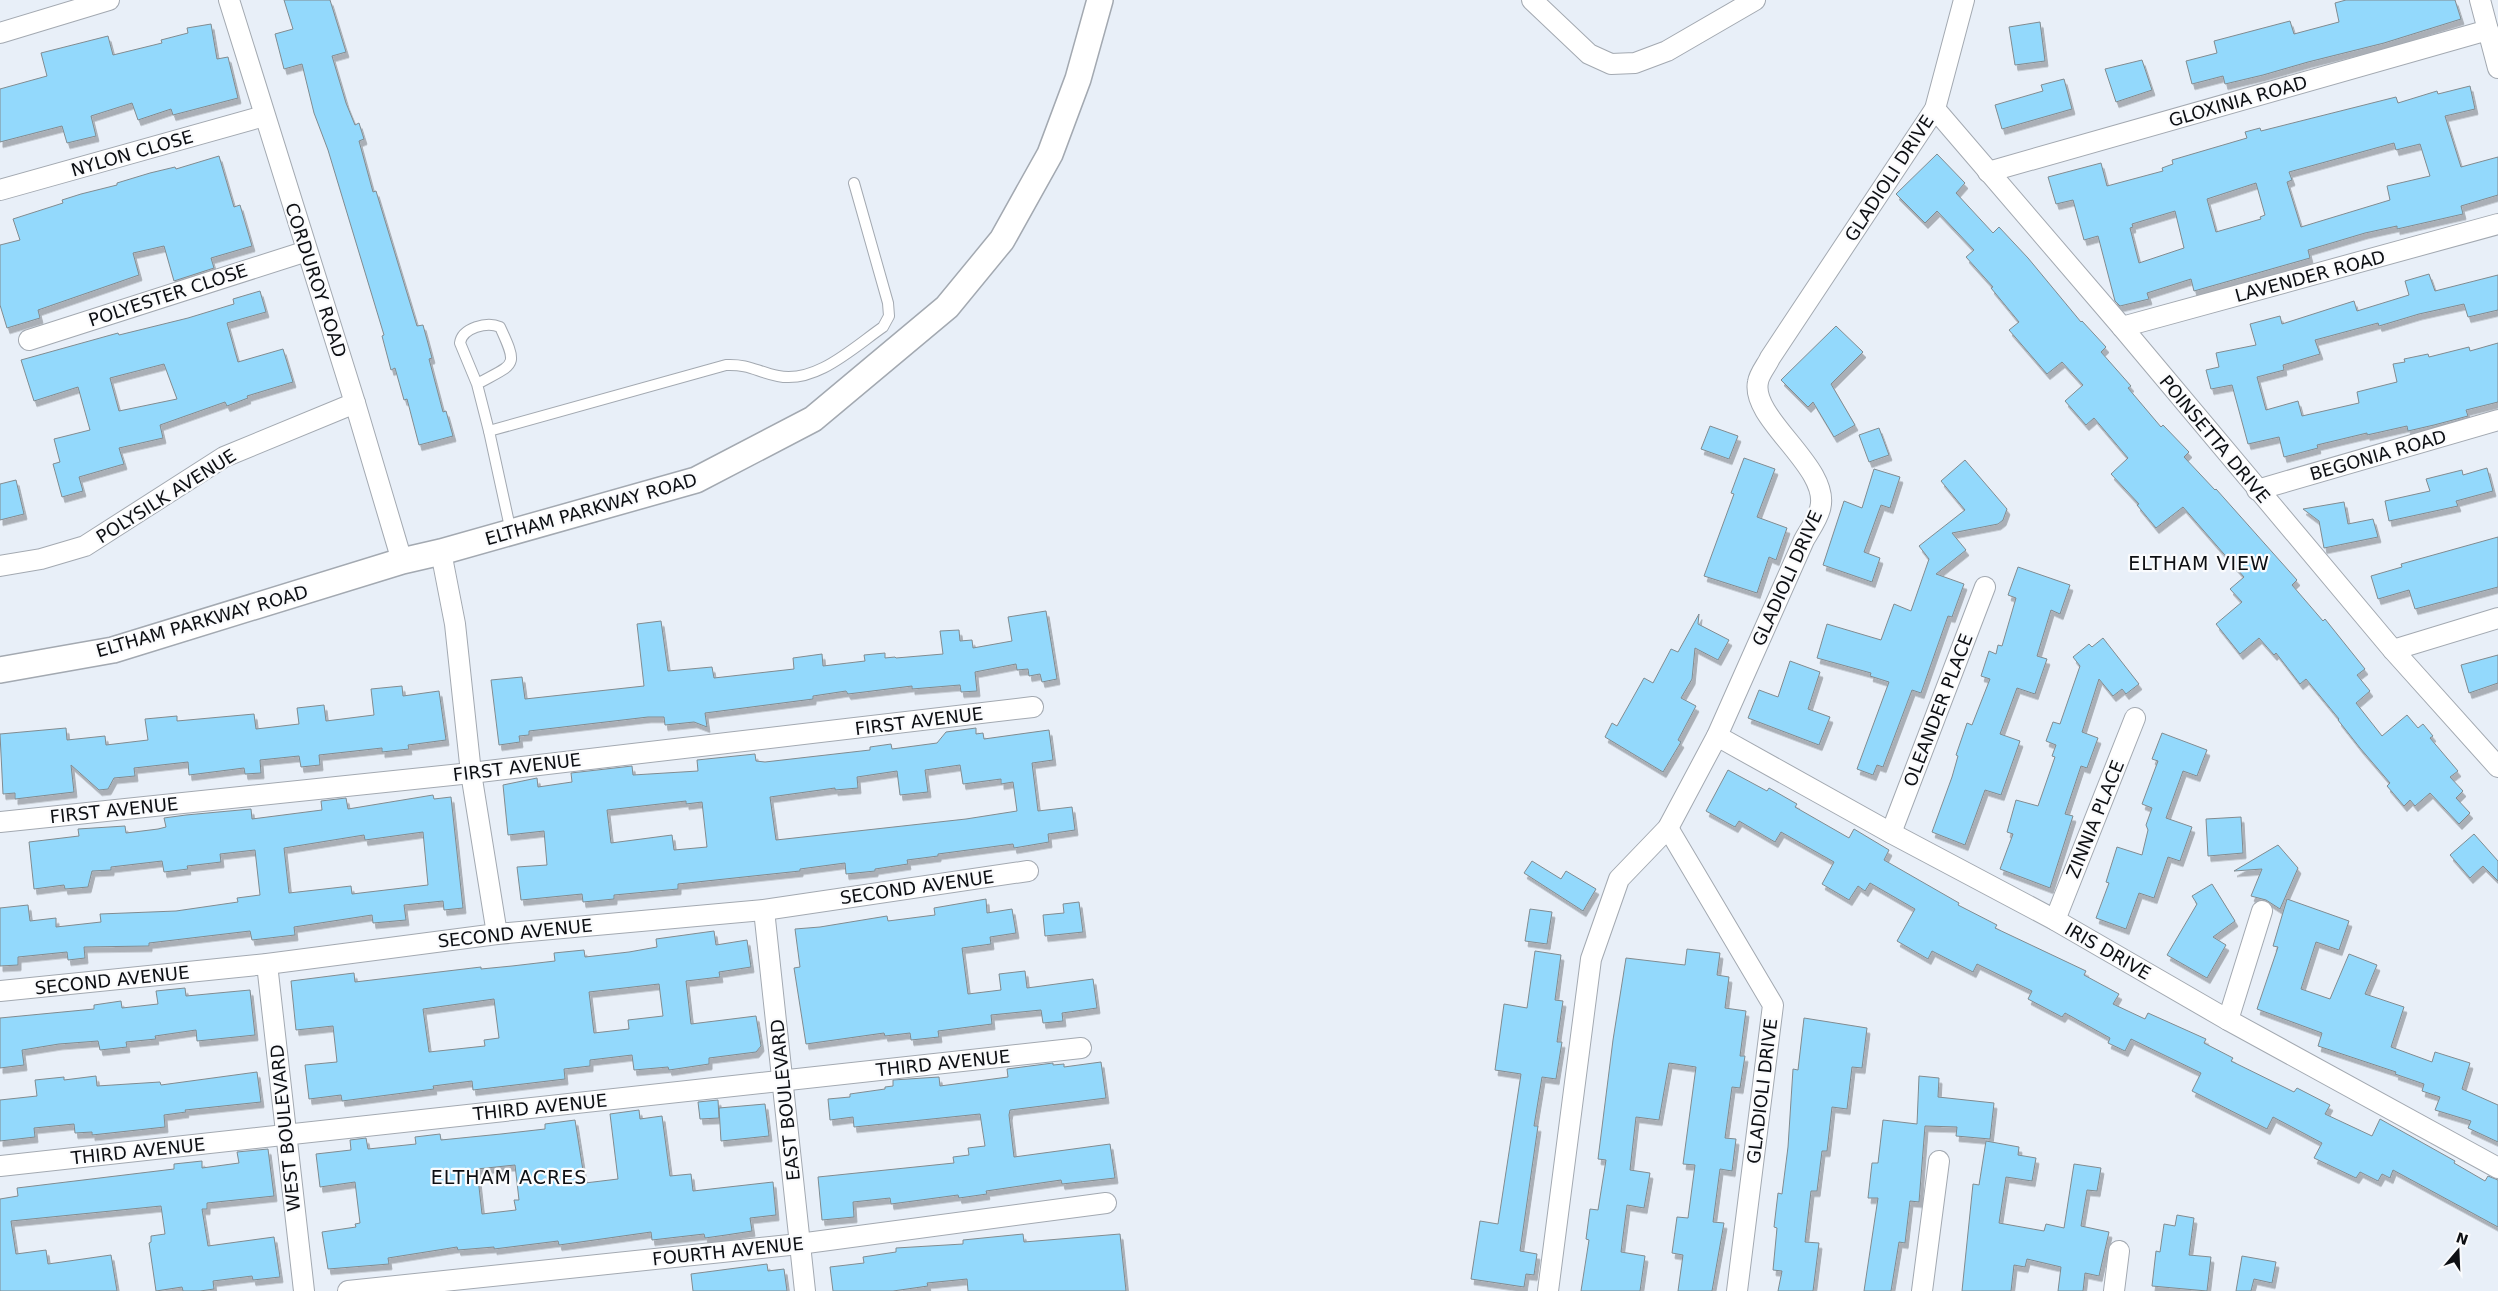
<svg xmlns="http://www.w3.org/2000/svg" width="2498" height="1291" viewBox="0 0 2498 1291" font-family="'DejaVu Sans',sans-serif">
	<defs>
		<filter id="shadow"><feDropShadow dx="3" dy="5.5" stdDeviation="0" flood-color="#0004"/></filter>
	</defs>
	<rect width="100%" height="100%" fill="#e8eff8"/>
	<g fill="#93d9fc" stroke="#818b90" fill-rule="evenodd" filter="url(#shadow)">
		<path d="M284,0H330L346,52L332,56L346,103L355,125L359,123L364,139L359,141L373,192L376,191L417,326L423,325L432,358L429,359L443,412L446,411L453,436L419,445L407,399L404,400L395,368L391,370L382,336L384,335L328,150L314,113L302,64L284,69L275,34L293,29Z"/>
		<path d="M2346,0H2455L2461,19L2384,43L2308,62L2263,75L2225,84L2223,76L2192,84L2186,61L2217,53L2214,41L2290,21L2294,34L2339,22L2335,3Z"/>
		<path d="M2040,22L2045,61L2015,65L2009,27Z"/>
		<path d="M211,24L217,59L228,57L238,98L173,115L171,109L138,120L132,103L91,116L96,136L67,143L62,126L0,142V89L47,76L41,53L108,36L113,55L162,43L161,40L188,33L187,28Z"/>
		<path d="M2142,60L2152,90L2116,102L2105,69Z"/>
		<path d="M2064,79L2072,109L2002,129L1995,105L2043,91L2041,85Z"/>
		<path d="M2470,86L2475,109L2445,116L2461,167L2498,157V195L2461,206L2463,214L2397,229V226L2365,233L2308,250L2310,258L2194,291L2191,279L2147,293L2149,299L2120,306L2115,301L2098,236L2084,240L2073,200L2056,204L2048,177L2101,163L2107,186L2163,171L2162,168L2173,164L2172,160L2247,138L2245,132L2260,128L2261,131L2396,97L2398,103L2437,91L2438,94ZM2394,143L2396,150L2420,144L2430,176L2387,186L2390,200L2301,227L2287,182L2292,180L2289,172ZM2256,183L2265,215L2260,217L2261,219L2216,232L2207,199ZM2175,211L2184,248L2139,263L2130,228L2133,227L2132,224Z"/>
		<path d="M1937,154L1965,183L1956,193L1993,233L1999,227L2028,258L2081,322L2082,321L2106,347L2101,352L2131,386L2128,388L2161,427L2163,425L2189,452L2184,457L2215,490L2216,489L2297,580L2292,585L2323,621L2325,619L2365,669L2357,675L2370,691L2356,703L2382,736L2407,715L2418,728L2423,724L2433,736L2430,738L2458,771L2450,777L2463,791L2456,798L2470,813L2459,824L2430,793L2415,806L2410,800L2404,806L2387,786L2390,783L2360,748L2338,720L2339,719L2306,679L2300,684L2276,653L2274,655L2259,638L2240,654L2216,624L2242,602L2230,589L2244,577L2183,507L2156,528L2137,505L2139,504L2111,474L2128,458L2094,418L2086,425L2065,401L2083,385L2062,362L2047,374L2009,330L2019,322L1991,288L1993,287L1966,257L1974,250L1937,211L1925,223L1896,194Z"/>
		<path d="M219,156L234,207L240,205L252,246L211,258L214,268L174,281L164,246L133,253L139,275L38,310L40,318L7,328L0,305V245L20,240L13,219L63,203L62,200L81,194L117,185V183L150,173L175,167L176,169Z"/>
		<path d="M2429,274L2435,291L2498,275V310L2468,317L2464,304L2419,314L2379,326L2378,323L2315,340L2320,354L2283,365L2284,370L2257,377L2266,410L2298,401L2302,416L2359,403L2357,392L2397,382L2393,364L2405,362L2404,359L2428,354L2429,357L2469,347L2470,351L2498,343V402L2466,410L2468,416L2434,425L2408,431L2407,426L2367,435V433L2317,445L2318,448L2284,457L2279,437L2248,444L2232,385L2211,389L2206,370L2219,367L2216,353L2256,345L2250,324L2280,316L2282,324L2354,301L2357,311L2409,295L2405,281Z"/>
		<path d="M260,291L266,312L227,323L238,362L283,349L293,382L247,396L248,398L227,406L225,402L160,425L163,438L119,448L124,464L79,477L83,491L62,497L53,464L60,462L54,439L90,430L78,387L34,401L21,360L118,333L119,335L188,318L234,304L233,299ZM164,364L177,399L119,411L110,378Z"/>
		<path d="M1836,326L1863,352L1831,384L1855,425L1834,437L1813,402L1808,407L1781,380Z"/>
		<path d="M1710,426L1738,436L1729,459L1701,449Z"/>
		<path d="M1879,428L1889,455L1869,462L1859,435Z"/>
		<path d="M1744,458L1775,469L1757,517L1787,528L1776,560L1769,557L1757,593L1704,576L1734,494L1731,493Z"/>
		<path d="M1965,460L2007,509L2003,520L1998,524L1952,533L1966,550L1936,574L1964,584L1952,617L1948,616L1921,693L1912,690L1883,767L1877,765L1873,775L1857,769L1889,682L1870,676L1871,673L1817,658L1827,624L1881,640L1894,604L1911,611L1929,559L1919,546L1965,510L1941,481Z"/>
		<path d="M2487,468L2493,491L2456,501L2458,506L2389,521L2385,501L2430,491L2426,479L2462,470L2463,475Z"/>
		<path d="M1874,469L1900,477L1890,508L1881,505L1864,552L1880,558L1872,582L1823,565L1844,501L1862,508Z"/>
		<path d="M16,480L24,514L0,520V484Z"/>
		<path d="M2344,502L2348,524L2373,519L2378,537L2324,548L2319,521L2303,509Z"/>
		<path d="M2498,537V587L2415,609L2409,590L2378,599L2371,576L2402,567L2401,564Z"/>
		<path d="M2018,567L2070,585L2060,614L2051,610L2037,656L2047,659L2035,694L2017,688L2000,734L2020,741L2001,795L1985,790L1965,845L1932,832L1952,777L1958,756L1956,755L1967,723L1972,725L1990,679L1981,676L1989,651L1996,654L1998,645L2002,646L2016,598L2008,595Z"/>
		<path d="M1046,611L1057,679L1042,682L1040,674L1029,676L1028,669L1017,670L1016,664L975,672L977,691L961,692L960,685L912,689V686L848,694L846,691L813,696V699L705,713L707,727L694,722L665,725L664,717H648L529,731V735L519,736L520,742L499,745L491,680L522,677L525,699L644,686L637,624L661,621L668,671L712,667L714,678L794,669L793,658L822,654L823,666L865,661L864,655L885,653V658L895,657L896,658L943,654L940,631L959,630L960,641L972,640L973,648L1012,641L1008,617Z"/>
		<path d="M1699,614L1698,624L1729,640L1718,660L1695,648L1692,679L1681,698L1696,706L1678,740L1681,742L1663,772L1605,737L1612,723L1617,726L1644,678L1653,683L1671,649L1678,652Z"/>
		<path d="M2103,638L2139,684L2126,694L2122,689L2113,696L2099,679L2082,732L2098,738L2087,768L2081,766L2065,814L2073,816L2050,888L2000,869L2013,834L2007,832L2016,800L2038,806L2055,757L2052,756L2056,745L2046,741L2053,722L2060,724L2080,666L2073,657L2089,644L2092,647Z"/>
		<path d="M2498,655V683L2469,693L2461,665Z"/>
		<path d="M1790,661L1820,672L1808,709L1830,717L1819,745L1748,718L1759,690L1778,697Z"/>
		<path d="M402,686L403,696L439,691L446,740L408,745L409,749L382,752V748L319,755L320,765L301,767L299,756L260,760L261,773L245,774L244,768L189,775L188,762L134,768L135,776L114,778L108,789L99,790L71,765L74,792L15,799V793L3,794L0,734L66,728L67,740L105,736L106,745L148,740L145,719L177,716V721L254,714L256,729L299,724L297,708L324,705L326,721L374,715L371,689Z"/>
		<path d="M976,728V734L983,733L984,739L1049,730L1053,760L1032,763L1038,811L1072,807L1075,830L1048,834L1049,842L1014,848L1013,844L938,854V856L907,860L908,864L875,869V871L846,874L845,863L800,869V871L678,884V889L614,895V899L583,902L582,894L521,900L517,867L547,865L544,831L508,835L503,785L537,778L538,787L572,782L571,773L632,766L633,775L698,771L697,760L755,754L756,761L765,762L870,750V747L891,744L892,749L937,743L946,732ZM960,765L963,784L1001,779V784L1013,782L1017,811L966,819L776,840L770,797L835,788V790L858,788L857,777L897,771L900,795L928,792L925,770ZM686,801V804L702,802L707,847L674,850L672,835L611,843L607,810Z"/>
		<path d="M2162,733L2207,750L2197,776L2183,771L2166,818L2192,827L2180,861L2168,857L2154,898L2139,893L2126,929L2096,918L2109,883L2106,882L2117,847L2142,855L2148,830L2146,825L2152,808L2142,804L2158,761L2152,759Z"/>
		<path d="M1728,770L1767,791L1769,788L1797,804L1795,807L1849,838L1854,829L1889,850L1884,860L1959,903L1958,905L1997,925L1995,928L2086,971L2084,975L2119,994L2113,1004L2145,1019L2148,1013L2206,1039L2204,1043L2233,1058L2231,1061L2294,1092L2297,1088L2330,1105L2325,1114L2372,1136L2380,1119L2455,1161L2454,1163L2485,1181L2488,1176L2498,1180V1227L2393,1170L2390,1178L2382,1174L2378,1181L2360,1172L2356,1178L2314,1158L2322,1143L2273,1117L2267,1129L2192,1091L2201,1073L2131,1039L2125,1051L2108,1043L2110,1038L2065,1013L2062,1017L2028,999L2032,991L1977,964L1973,972L1932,951L1928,959L1897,941L1915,909L1870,883L1865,891L1858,886L1849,900L1822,884L1834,862L1781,832L1775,842L1739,821L1735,827L1706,811Z"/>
		<path d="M433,795L434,799L451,797L463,908L444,910L443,901L404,905L406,920L373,923L372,915L294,927L295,935L252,940L250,931L149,943V946L84,947L85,958L68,960L67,952L18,957V965L0,966V908L28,905L30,921L56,918V927L101,922L100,914L176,911L238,902L237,898L260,895L255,850L220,854L221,862L187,866L188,869L164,872L162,861L111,867V870L92,871L88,887L65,889L64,885L34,889L29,842L79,836L78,829L125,826L126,833L158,829L166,827L164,818L186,815L251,809L252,819L322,810L321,801L346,798L348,809ZM423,832L428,885L352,894L351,886L289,893L284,848L364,835L365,840Z"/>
		<path d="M2241,817L2243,853L2208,856L2206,819Z"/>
		<path d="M2474,834L2498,861V881L2483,866L2470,878L2450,855Z"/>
		<path d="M2278,845L2298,868L2280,909L2266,900L2251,896L2262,869L2234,871Z"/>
		<path d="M1532,861L1561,879L1566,871L1596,889L1583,911L1524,873Z"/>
		<path d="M2212,884L2235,921L2213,937L2226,945L2207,978L2167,955L2197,904L2192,896Z"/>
		<path d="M986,899L987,913L1012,909L1016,933L990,937L991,944L962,948L968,994L1001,990L999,974L1025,971L1027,988L1093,979L1097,1008L1062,1013L1063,1021L1043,1023L1041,1010L991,1015L992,1024L938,1031L939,1037L911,1040L910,1033L885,1036L884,1033L806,1044L794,968L800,967L795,929L820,927L887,916L888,921L935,915L934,908Z"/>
		<path d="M2287,899L2349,921L2339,950L2316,942L2301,989L2330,999L2349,954L2377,965L2365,994L2404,1007L2391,1047L2432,1062L2435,1052L2470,1063L2462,1089L2498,1105V1142L2468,1128L2471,1121L2435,1110L2440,1097L2422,1091L2424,1084L2395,1074L2396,1072L2318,1046L2322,1033L2257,1009L2278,947L2273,946Z"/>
		<path d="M1079,902L1083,932L1045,936L1043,915L1064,913L1063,904Z"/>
		<path d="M1530,909L1552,912L1547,944L1525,941Z"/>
		<path d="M714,931L716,945L747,940L751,967L719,972L720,977L686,981L691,1024L756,1016L761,1046L756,1052L709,1058V1064L669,1070L668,1067L634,1070L632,1055L590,1060V1066L564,1069L565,1079L473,1090L472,1081L433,1086L434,1089L342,1101L341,1095L309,1099L305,1065L337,1062L333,1026L296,1030L291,981L354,973L355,982L481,967V969L512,966L555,961L554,953L584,950L585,957L629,952L657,947L656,939ZM659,984L663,1016L628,1020L629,1029L594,1033L589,992ZM494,999L499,1038L484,1040L485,1046L429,1052L423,1009Z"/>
		<path d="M1687,949L1720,953L1717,975L1729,977L1725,1008L1746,1011L1740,1056H1745L1740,1088L1732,1087L1725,1138L1736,1139L1732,1171L1720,1169L1713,1222L1724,1223L1712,1291H1678L1683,1255L1672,1253L1677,1217L1688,1218L1695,1165L1683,1164L1696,1067L1669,1063L1659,1120L1636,1117L1630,1170L1650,1173L1644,1208L1627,1205L1621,1252L1645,1256L1640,1291H1581L1589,1240L1586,1239L1590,1209L1598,1210L1606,1160L1598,1159L1613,1040L1626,958L1685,965Z"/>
		<path d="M1535,951L1561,955L1555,1000L1563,1001L1557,1042H1562L1556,1079L1542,1077L1534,1126H1538L1520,1251L1537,1254L1534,1275L1526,1274L1524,1287L1471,1279L1480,1221L1498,1224L1521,1074L1495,1070L1504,1004L1527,1008Z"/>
		<path d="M185,988L186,996L250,990L255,1035L197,1041L196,1030L155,1036L156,1039L126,1042L127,1047L100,1050L98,1041L59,1044L22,1050L24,1065L0,1068V1018L94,1009V1005L121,1001L122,1008L158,1004L156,991Z"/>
		<path d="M1804,1018L1867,1028L1862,1068L1852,1067L1847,1109L1832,1107L1827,1151H1822L1817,1191H1811L1805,1242L1819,1243L1813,1291H1778L1782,1271L1773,1270L1777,1228L1774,1227L1778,1193L1782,1194L1788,1147L1793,1069L1798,1070Z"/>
		<path d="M1101,1062L1106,1098L1010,1110L1009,1115L1014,1157L1110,1144L1115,1178L1062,1184L1061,1180L986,1191L987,1194L959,1198L958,1195L891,1204L890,1198L853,1202L854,1217L822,1220L818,1177L954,1163L953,1157L969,1155L968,1148L985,1146L980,1114L854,1127L853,1117L830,1120L828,1099L850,1097V1094L885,1089V1087L893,1086V1080L939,1077L940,1086L1008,1077L1007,1069L1053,1063V1065L1064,1064V1067Z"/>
		<path d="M257,1072L261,1102L185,1110L186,1112L164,1115L165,1127L92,1135V1132L75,1133L74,1124L34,1128L35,1137L0,1141V1100L37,1096L35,1080L64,1077V1080L96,1076L97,1086L160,1082L161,1085Z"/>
		<path d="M1919,1076L1939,1078L1938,1097L1994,1103L1990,1139L1956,1136L1957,1127L1925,1126L1919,1202L1910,1201L1905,1243L1899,1242L1891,1291H1864L1878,1198H1868L1872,1163H1878L1883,1120L1917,1124Z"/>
		<path d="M718,1100L719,1118L700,1119L698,1102Z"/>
		<path d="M765,1104L769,1136L721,1141L719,1108Z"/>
		<path d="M639,1110L640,1119L662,1116L670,1176L691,1174L693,1191L773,1182L776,1215L750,1218L752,1231L726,1235L705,1238L704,1234L652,1240L651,1232L559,1245L558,1241L494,1249V1247L458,1250L457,1247L388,1258L389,1264L328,1269L322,1232L356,1227L355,1224L360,1223L355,1182L320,1187L316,1154L351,1150L350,1140L366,1138L368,1149L416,1144L415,1137L440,1134L441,1140L501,1134L545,1129V1124L575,1120L585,1183L618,1179L610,1114ZM515,1165L519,1200H514L516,1210L482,1214L477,1169Z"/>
		<path d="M1986,1141L2019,1147L2018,1155L2036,1158L2032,1181L2006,1177L1999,1223L2044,1231L2046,1224L2064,1228L2074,1164L2101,1168L2097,1191L2087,1190L2081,1226L2109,1232L2099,1276L2085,1273L2083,1291H2058L2061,1267L2027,1259L2025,1267L2014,1265L2011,1291H1962L1973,1184L1979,1185Z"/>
		<path d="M268,1149L274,1196L207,1203V1209H202L208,1246L274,1237L280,1277L253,1280L252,1276L213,1281L214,1289L200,1291H183L182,1287L156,1291L149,1243L151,1242V1236L165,1234L161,1206L11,1221L16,1254L46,1250L48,1264L111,1255L117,1291H0V1199L18,1196L17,1188L174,1169V1164L202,1161V1168L239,1163L237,1152Z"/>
		<path d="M2177,1215L2194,1218L2189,1255L2211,1257L2207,1291L2152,1286L2156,1251L2160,1252L2164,1224L2175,1226Z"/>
		<path d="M1023,1234L1024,1242L1120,1234L1126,1291H968L967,1279L927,1283L928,1286L893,1291H833L830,1267L864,1263L863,1257L896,1252V1248L963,1244V1240Z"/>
		<path d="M2242,1256L2276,1262L2272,1283L2254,1279L2251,1291H2236Z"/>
		<path d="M767,1264L768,1271L784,1269L787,1291H693L691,1274Z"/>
	</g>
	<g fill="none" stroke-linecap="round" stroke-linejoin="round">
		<g stroke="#a3a9b1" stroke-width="12">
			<g id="service">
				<path d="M477,384C515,363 519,368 500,327C487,321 462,328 460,343L477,384L489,431"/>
				<path d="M511,532L489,431L726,365C750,364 757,372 778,376C816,384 854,347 883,327L889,316L888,303L854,183"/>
			</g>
		</g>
		<g stroke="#a3a9b1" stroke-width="22">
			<g id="minor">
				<path d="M229,0L355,403L402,561"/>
				<path d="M1532,0L1589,54L1611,64L1635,63L1667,51L1755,0"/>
				<path d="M2480,0L2498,68"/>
				<path d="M0,33L109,0"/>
				<path d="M1935,109L2122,327L2393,650L2498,767"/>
				<path d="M1988,172L2488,30"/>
				<path d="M0,190L264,116"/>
				<path d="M2122,327L2498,224"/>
				<path d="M29,340L307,251"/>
				<path d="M2257,490L2498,420"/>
				<path d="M441,552L455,624L471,773L497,934"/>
				<path d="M0,566L41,559L85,546L224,457L355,403"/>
				<path d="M2393,650L2498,618"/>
				<path d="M1717,736L1891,833L2055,920L2228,1020L2498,1168"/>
				<path d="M0,822L471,773L1033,707"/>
				<path d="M1668,828L1773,1005L1737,1291"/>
				<path d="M1891,833L1985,587"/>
				<path d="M764,910L805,1291"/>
				<path d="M2055,920L2135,718"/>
				<path d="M267,964L304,1291"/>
				<path d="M0,991L267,964L497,934L764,910L1028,871"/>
				<path d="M2228,1020L2262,911"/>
				<path d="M0,1166L1081,1048"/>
				<path d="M348,1291L799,1244L1106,1203"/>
				<path d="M1548,1291L1591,959L1619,879L1668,828L1717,736L1804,540C1809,531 1817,520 1820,509C1832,468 1750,419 1758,382C1759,374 1767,365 1770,358L1935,109L1964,0"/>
				<path d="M1922,1291L1939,1161"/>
				<path d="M2114,1291L2119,1251"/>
			</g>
		</g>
		<g stroke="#a3a9b1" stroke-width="28">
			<path id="tertiary" d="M0,670L113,650L402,561L441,552L696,480L813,419L947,307L1002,240L1050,154L1078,79L1100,0"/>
		</g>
		<use href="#service" stroke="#fff" stroke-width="10"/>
		<use href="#minor" stroke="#fff" stroke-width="20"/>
		<use href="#tertiary" stroke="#fff" stroke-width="25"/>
	</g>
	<g text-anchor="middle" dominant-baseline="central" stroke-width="4.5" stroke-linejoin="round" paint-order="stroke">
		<g font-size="18" fill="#0d0f13" stroke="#fafbfd">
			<text transform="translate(2238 101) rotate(-16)">GLOXINIA ROAD</text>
			<text transform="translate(132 153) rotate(-16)">NYLON CLOSE</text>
			<text transform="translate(1889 178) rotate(-57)">GLADIOLI DRIVE</text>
			<text transform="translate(2310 276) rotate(-15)">LAVENDER ROAD</text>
			<text transform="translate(316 280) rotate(72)">CORDUROY ROAD</text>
			<text transform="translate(168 295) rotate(-18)">POLYESTER CLOSE</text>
			<text transform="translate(2215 439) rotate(50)">POINSETTA DRIVE</text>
			<text transform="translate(2378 455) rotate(-16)">BEGONIA ROAD</text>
			<text transform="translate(166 496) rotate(-32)">POLYSILK AVENUE</text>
			<text transform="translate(591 509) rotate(-16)">ELTHAM PARKWAY ROAD</text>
			<text transform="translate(1787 578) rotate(-66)">GLADIOLI DRIVE</text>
			<text transform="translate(202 621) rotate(-16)">ELTHAM PARKWAY ROAD</text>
			<text transform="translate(1938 710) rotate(-69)">OLEANDER PLACE</text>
			<text transform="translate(919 721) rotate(-7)">FIRST AVENUE</text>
			<text transform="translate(517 767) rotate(-7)">FIRST AVENUE</text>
			<text transform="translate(114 810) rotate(-6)">FIRST AVENUE</text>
			<text transform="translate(2095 819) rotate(-68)">ZINNIA PLACE</text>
			<text transform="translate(917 887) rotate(-8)">SECOND AVENUE</text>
			<text transform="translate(515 933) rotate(-6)">SECOND AVENUE</text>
			<text transform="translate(2108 951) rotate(30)">IRIS DRIVE</text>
			<text transform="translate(112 980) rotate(-6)">SECOND AVENUE</text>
			<text transform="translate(943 1063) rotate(-6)">THIRD AVENUE</text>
			<text transform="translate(1762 1091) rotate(-83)">GLADIOLI DRIVE</text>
			<text transform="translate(785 1100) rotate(-96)">EAST BOULEVARD</text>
			<text transform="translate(540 1107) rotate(-6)">THIRD AVENUE</text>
			<text transform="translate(285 1128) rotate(-96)">WEST BOULEVARD</text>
			<text transform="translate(138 1151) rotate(-6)">THIRD AVENUE</text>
			<text transform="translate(728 1251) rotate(-6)">FOURTH AVENUE</text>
		</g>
		<g font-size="19" letter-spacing="1" fill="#0d0f13" stroke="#fafbfd">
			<text x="2199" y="563">ELTHAM VIEW</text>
			<text x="509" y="1177">ELTHAM ACRES</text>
		</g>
	</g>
	<g transform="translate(2458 1251) rotate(19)" stroke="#fafbfd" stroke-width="4" paint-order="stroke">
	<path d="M0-4L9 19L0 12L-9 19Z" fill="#0d0f13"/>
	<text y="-8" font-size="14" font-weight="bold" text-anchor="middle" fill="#0d0f13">N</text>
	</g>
</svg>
